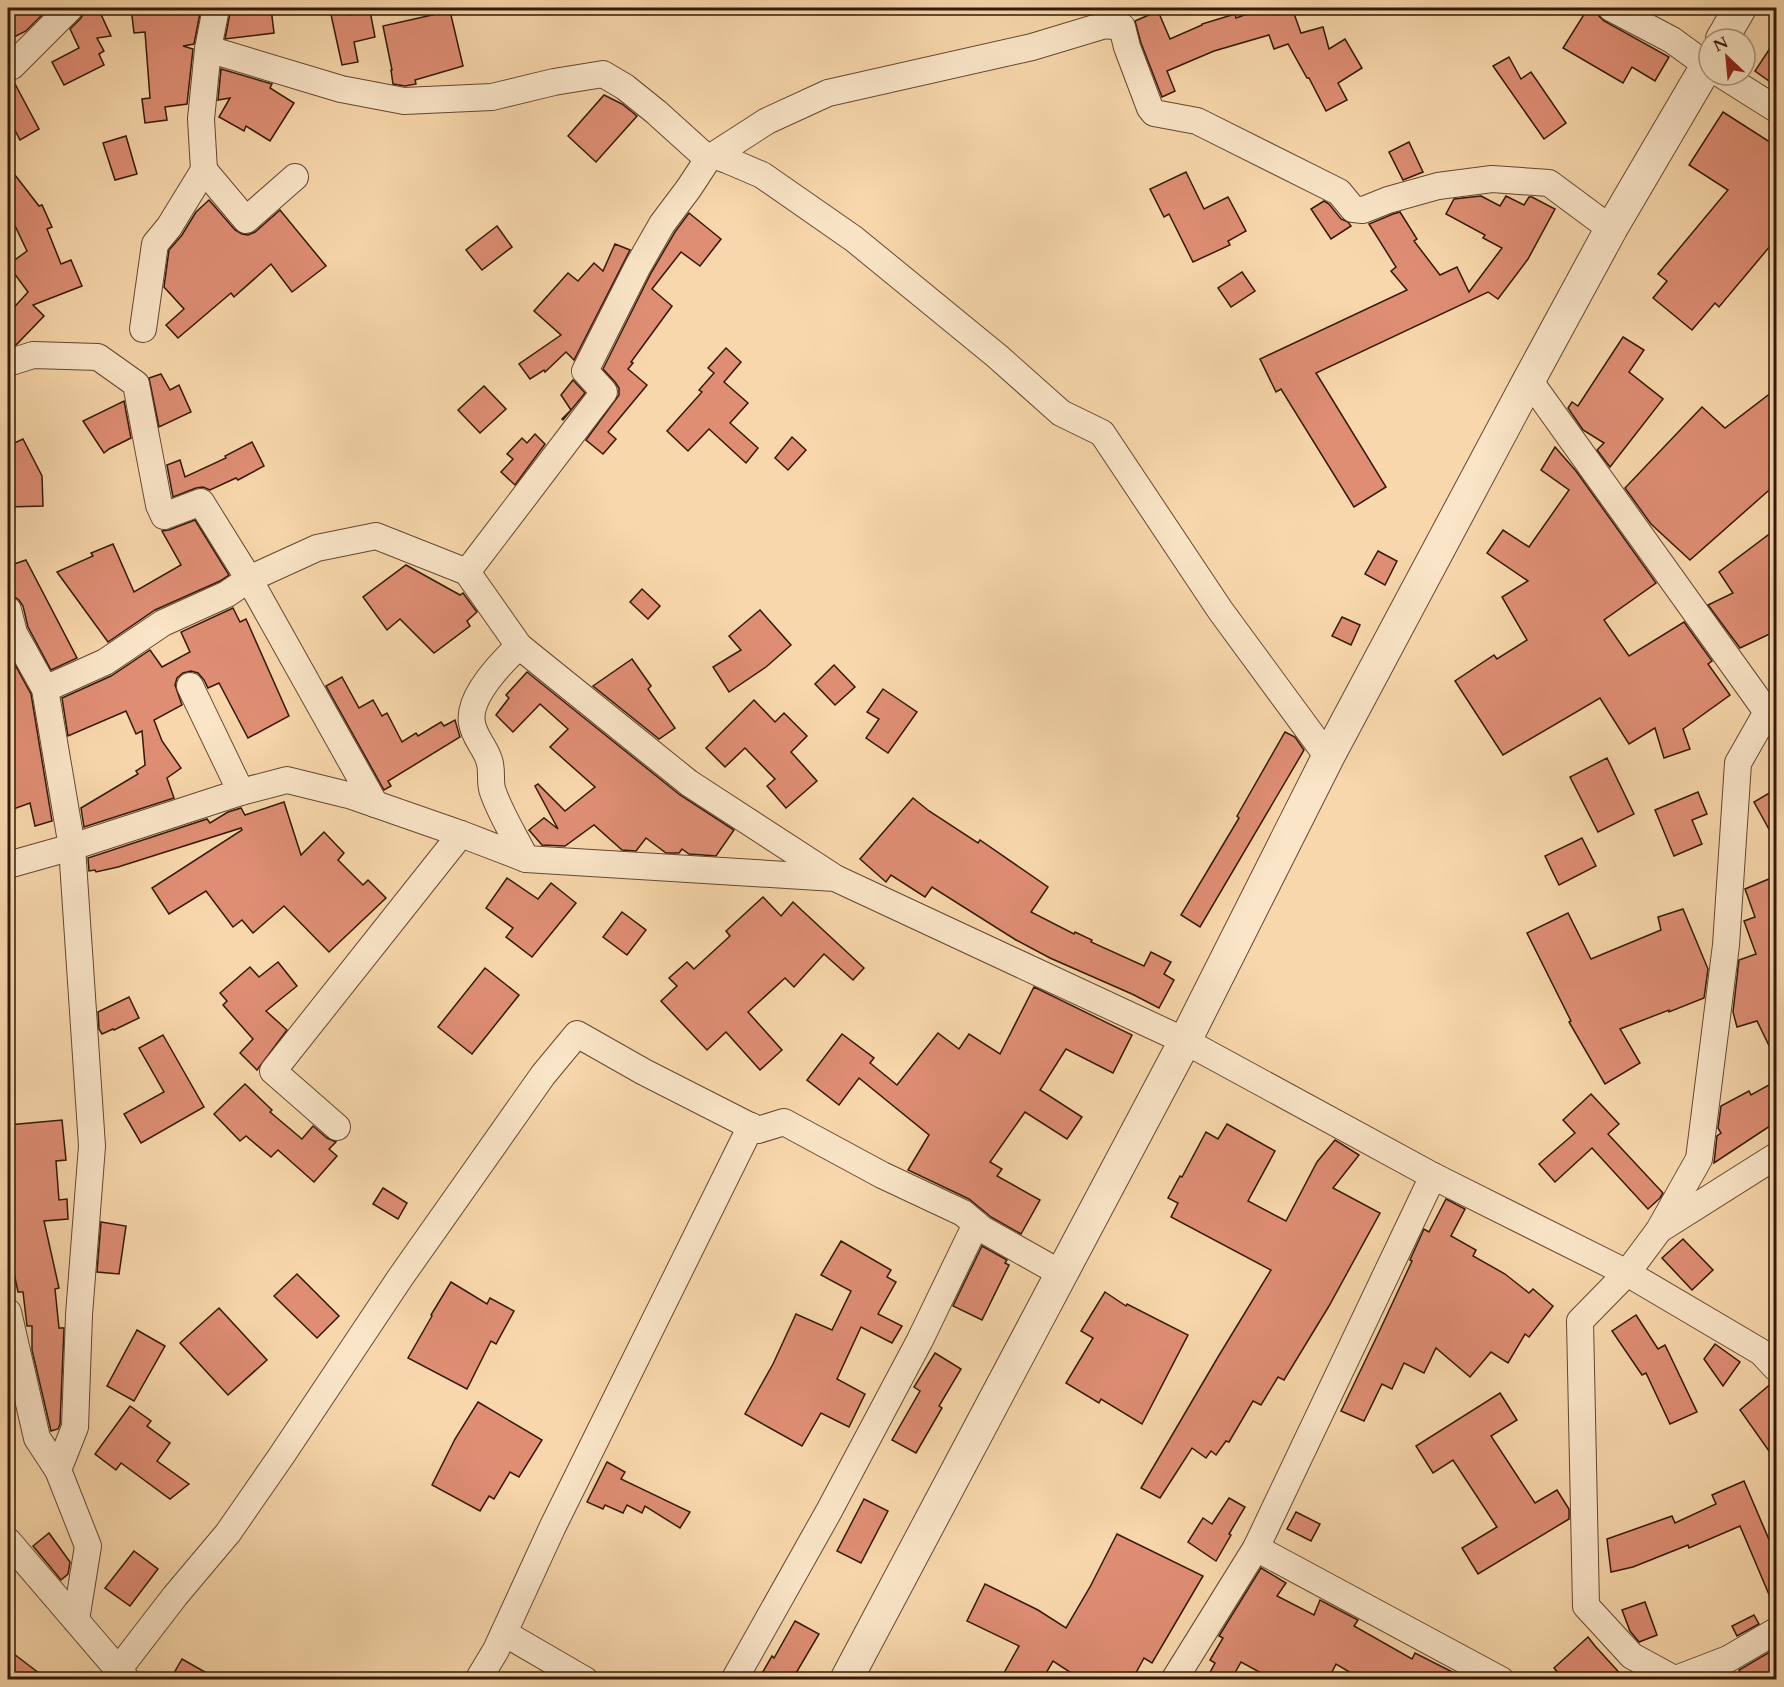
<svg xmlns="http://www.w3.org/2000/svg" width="1784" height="1687" viewBox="0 0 1784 1687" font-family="Cardo,serif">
	<rect width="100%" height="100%" fill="#f7d7ab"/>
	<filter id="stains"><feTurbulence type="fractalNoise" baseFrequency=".00333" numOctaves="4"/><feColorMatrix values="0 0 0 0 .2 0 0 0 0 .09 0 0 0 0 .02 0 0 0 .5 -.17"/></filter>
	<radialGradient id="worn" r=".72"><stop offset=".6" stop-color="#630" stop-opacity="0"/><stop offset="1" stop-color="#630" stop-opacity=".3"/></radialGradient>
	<g fill="#df8e74" stroke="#331908" stroke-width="1.5">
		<path d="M14,8H49L26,31L8,40V11Z"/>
		<path d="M85,8H98L111,36L97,38L104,51L99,54L104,65L64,85L52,62L79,48L70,29L81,18L84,12Z"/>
		<path d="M131,8H201L194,44L183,46L193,49L187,104L165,107L167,120L145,123L142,99L150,98L145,32L134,33Z"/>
		<path d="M231,8H271L274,33L225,39Z"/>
		<path d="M342,8H347L349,15L370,11L375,37L354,42L358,62L342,65L330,10Z"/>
		<path d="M1264,8H1292L1301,33L1323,27L1329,49L1345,39L1362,68L1338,83L1347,100L1326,111L1309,78H1307L1288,44L1274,49L1269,35L1214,51L1167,71L1175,91L1162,97L1141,43L1135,21L1158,11L1170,39L1202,25V24L1235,14L1236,18Z"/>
		<path d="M1588,8L1596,10L1599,16L1604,21L1669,57L1655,81L1632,67L1623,83L1563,48Z"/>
		<path d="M450,11L463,66L415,80L416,84L405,86L393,84L391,70H392L383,26Z"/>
		<path d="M1776,39V86L1755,71Z"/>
		<path d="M1509,57L1521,79L1531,72L1566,123L1544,139L1493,66Z"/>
		<path d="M221,69L272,84L270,88L294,103L270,141L246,126L244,131L219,117L230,98L218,100Z"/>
		<path d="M14,82L39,129L20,140L8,117V83Z"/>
		<path d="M604,95L622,104L637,116L596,162L568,136Z"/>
		<path d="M1723,112L1776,146V239L1719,307L1715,303L1692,330L1653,298L1667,281L1658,274L1728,190L1689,165Z"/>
		<path d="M126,136L137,174L115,180L103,143Z"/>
		<path d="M1409,142L1423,172L1403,180L1389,152Z"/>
		<path d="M8,166L39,206L42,205L52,227L47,229L61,264L71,260L82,286L33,305L44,316L16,345L8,347V314L28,292L8,265L27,251L8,211Z"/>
		<path d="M1186,172L1204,209L1228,197L1246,231L1228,241L1230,245L1193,262L1169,214L1164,217L1150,189Z"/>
		<path d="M1481,196L1500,206L1506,196L1524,205L1529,197H1532L1555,209L1528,259L1498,299L1488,292L1316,373L1386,487L1354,507L1281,389L1276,392L1260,359L1407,290L1391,271L1396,267L1369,224L1393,214L1400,212L1417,239L1414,241L1440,275L1457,267L1469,292L1502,248L1483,238L1485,235L1446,214L1454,199Z"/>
		<path d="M209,200L235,230L242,234L248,235L255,232L280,210L326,266L292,292L271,264L234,297L231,293L178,338L166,325L184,309L164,287L169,250L182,235L196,212Z"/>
		<path d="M1324,201L1329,204L1341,219L1348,222L1351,226L1331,239L1311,209Z"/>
		<path d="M689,213L721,239L700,266L681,252L652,289L672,306L631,362L633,363L628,369L647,385L608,432L616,439L603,454L586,440L619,395V388L615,382L603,369L651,273L675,232Z"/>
		<path d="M497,226L512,247L482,270L466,250Z"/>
		<path d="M615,244L630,250L574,360L566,352L545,372L544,370L530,379L519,364L561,335L534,311L568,273L578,281L594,263L603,271Z"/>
		<path d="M1242,272L1255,291L1231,307L1218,288Z"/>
		<path d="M1623,337L1644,350L1629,372L1663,399L1610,467L1597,450L1604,443L1583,430L1568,408L1572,402L1578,406Z"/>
		<path d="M726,348L741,362L724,382L748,403L730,423L758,448L746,463L709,429L688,451L667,431L702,392L699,390L714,373L708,368Z"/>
		<path d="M161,374L170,390L179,385L191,412L159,427L149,378Z"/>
		<path d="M573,380L585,393L563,420L562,419L571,410L561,395Z"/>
		<path d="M484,386L506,409L480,433L458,410Z"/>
		<path d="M1776,389V484L1690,560L1651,524L1625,488L1702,407L1725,428Z"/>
		<path d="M124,401L131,438L109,449L104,453L83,421Z"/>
		<path d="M535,434L545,444L515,485L501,472L513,459L507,454L522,438L527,443Z"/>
		<path d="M792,437L806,450L788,470L775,458Z"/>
		<path d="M23,439L42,476L43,506L8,507V446Z"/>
		<path d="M252,442L264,466L238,480L236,478L210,490L203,487L196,488L173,497L167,465L180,460L185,477L226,458L225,456Z"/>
		<path d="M1555,447L1576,471L1656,583L1604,620L1629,656L1684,622L1712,661L1708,664L1730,695L1683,729L1690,749L1664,758L1655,728L1629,744L1600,698L1503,755L1455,681L1494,655L1497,659L1527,640L1502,597L1528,581L1487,553L1503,530L1529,547L1569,490L1541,470Z"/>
		<path d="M195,520L229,575L220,581L155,610L108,642L57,572L93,556L91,553L113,544L134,592L181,565L162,531L169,530Z"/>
		<path d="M1776,529V631L1740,648L1708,605L1733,593L1719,572Z"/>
		<path d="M1378,551L1397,561L1385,585L1365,574Z"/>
		<path d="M26,560L77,658L51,670L28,627L23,606L19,600L13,596L8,595V566Z"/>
		<path d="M406,565L460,595L463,593L477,612L467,621L470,626L434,653L400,619L387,630L363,597Z"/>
		<path d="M642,589L660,606L648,619L630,602Z"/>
		<path d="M233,608L240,622L246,619L289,716L248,738L219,683L208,688L204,680L198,673L191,671L183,673L177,678L175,685L182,705L154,720L162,741L181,768L167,778L174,798L84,827L81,808L138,774L136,771L145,765L142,731L136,734L126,711L68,736L62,698L111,676L150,650L162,667L190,652L181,632Z"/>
		<path d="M760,610L791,645L766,667L729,692L713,667L741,650L729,636Z"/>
		<path d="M1342,617L1360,625L1351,645L1332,636Z"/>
		<path d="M8,652L31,694L52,821L35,826L30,803L8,811Z"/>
		<path d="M632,659L651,686L648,689L675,728L659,739L593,686Z"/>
		<path d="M834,665L855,687L835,705L815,684Z"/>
		<path d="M527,672L680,795L734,830L716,856L689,854L682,849L679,853H666L646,838L636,851L622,850L594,825L565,846L542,845L529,830L544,818L558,829L535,786L538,784L565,811L595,787L550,747L568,729L540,704L513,732L496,715L509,698L506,695Z"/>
		<path d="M342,677L359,708L373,700L382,716L387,713L402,742L416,733L418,736L441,722L444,726L455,720L460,737L388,781L391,786L384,790L326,686Z"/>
		<path d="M883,689L917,712L888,753L866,738L879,719L867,712Z"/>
		<path d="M754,700L775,722L784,713L807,736L791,752L817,781L786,808L767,786L775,779L745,748L725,767L706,748Z"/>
		<path d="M1285,732L1295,737L1304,750L1200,927L1181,915L1239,818L1237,816Z"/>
		<path d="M1607,758L1634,814L1598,832L1570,777Z"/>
		<path d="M1776,789V842L1754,802Z"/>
		<path d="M1698,792L1707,814L1692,820L1702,844L1674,856L1655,810Z"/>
		<path d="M913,798L929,811L978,843L980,840L1048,887L1031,912L1074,934L1075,932L1092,940L1091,942L1144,966L1151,952L1171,962L1164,974L1174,980L1159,1008L1132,994L1050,958L1016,940L932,887L925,897L891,875L886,882L860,859Z"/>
		<path d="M284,802L301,855L324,832L344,853L338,860L363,885L368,880L386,898L329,952L284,906L253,933L242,920L233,927L206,891L169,914L152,888L242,830L241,828L118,867L96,872L95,870L89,871L88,858L207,819L210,823L228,812L241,808L245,815Z"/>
		<path d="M1582,838L1596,866L1559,885L1545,856Z"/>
		<path d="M1776,876V1060L1757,1021L1737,1027L1733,1012L1739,960L1756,954L1744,921L1755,917L1745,889Z"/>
		<path d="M507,878L538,899L551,883L576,903L532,957L506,937L513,928L486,908Z"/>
		<path d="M763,897L781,916L793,902L864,968L853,980L824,954L794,987L785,978L748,1012L782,1050L760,1070L726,1032L707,1050L661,1001L677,986L669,978L687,962L694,969L730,936L726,931Z"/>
		<path d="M1683,909L1708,969L1704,998L1669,1012V1010L1620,1029L1640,1063L1605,1084L1569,1022L1571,1021L1527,933L1568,913L1591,959L1661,930L1658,917Z"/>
		<path d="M622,912L646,930L627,955L603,937Z"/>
		<path d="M278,962L297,986L266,1011L287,1030L257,1070L240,1053L253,1039L223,1005L227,1001L220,993L250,967L259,977Z"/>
		<path d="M485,968L519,995L472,1054L438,1027Z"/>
		<path d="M1034,987L1132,1035L1113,1073L1066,1049L1040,1090L1082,1117L1067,1139L1025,1112L990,1162L1002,1169L997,1176L1040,1200L1021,1234L991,1217L969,1199L908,1170L929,1135L859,1078L839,1105L807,1080L842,1034L874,1058L870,1063L897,1085L938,1033L959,1049L969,1034L1000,1054Z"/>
		<path d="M129,997L139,1018L114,1030L113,1029L102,1034L99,1029L98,1012Z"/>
		<path d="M163,1035L204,1107L141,1143L124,1114L164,1092L139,1048Z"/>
		<path d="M1776,1081V1122L1714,1163L1717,1136L1721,1133L1718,1128L1721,1106L1749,1091L1751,1095Z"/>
		<path d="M245,1084L272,1110L270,1112L302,1139L313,1126L327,1138L336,1142L329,1149L337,1156L314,1182L278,1150L271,1157L246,1136L240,1141L214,1114Z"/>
		<path d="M1591,1094L1619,1124L1608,1134L1663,1193L1660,1198L1648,1209L1592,1148L1555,1182L1539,1164L1575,1133L1563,1120Z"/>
		<path d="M62,1120L66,1160L56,1161L59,1200L67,1199L68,1219L44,1221L59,1288L55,1289L59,1328H64L60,1424L58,1429L51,1431L32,1350V1326H27L23,1292H18L8,1244V1125Z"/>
		<path d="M1227,1124L1275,1151L1248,1201L1286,1221L1317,1162L1335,1140L1359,1155L1333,1188L1380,1213L1329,1306L1284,1380L1278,1377L1261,1405L1253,1401L1229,1442L1226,1441L1216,1455L1211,1451L1206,1458L1192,1448L1160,1498L1141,1488L1218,1357L1271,1270L1171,1217L1178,1203L1168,1198L1180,1176L1182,1177L1206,1132L1218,1139Z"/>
		<path d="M383,1188L407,1203L398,1219L373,1204Z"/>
		<path d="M1446,1199L1465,1209L1451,1236L1476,1250L1473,1256L1505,1274L1529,1293L1533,1289L1553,1306L1529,1337L1525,1334L1508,1363L1491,1352L1470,1377L1436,1348L1424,1373L1404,1363L1392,1389L1382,1384L1364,1421L1341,1411L1380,1330L1412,1261L1410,1260L1424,1229L1429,1232Z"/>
		<path d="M101,1222L126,1226L119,1274L97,1272Z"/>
		<path d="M1683,1239L1713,1270L1692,1290L1662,1258Z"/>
		<path d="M841,1241L891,1270L887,1277L896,1282L878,1314L902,1326L892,1343L861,1327L837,1379L865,1394L849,1427L821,1413L802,1446L745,1414L773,1364L796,1314L832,1330L851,1291L821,1275Z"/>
		<path d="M982,1246L1007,1260L1005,1263L1009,1265L982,1320L953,1306Z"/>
		<path d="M297,1274L339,1316L317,1338L274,1296Z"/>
		<path d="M451,1282L487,1304L490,1298L514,1311L496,1344L491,1341L467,1389L408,1358L432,1316L431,1315Z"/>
		<path d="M1105,1292L1126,1306L1127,1304L1188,1335L1142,1424L1101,1399L1099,1403L1066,1383L1093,1338L1081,1331Z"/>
		<path d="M219,1308L267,1360L228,1395L180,1343Z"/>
		<path d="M1636,1315L1658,1349L1665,1345L1697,1412L1670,1424L1646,1373L1642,1375L1612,1331Z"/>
		<path d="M137,1330L165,1346L134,1401L107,1386Z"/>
		<path d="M1715,1344L1740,1362L1723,1386L1704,1359Z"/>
		<path d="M935,1353L961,1369L939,1406L942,1408L916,1453L892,1440L920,1391L914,1387Z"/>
		<path d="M1773,1382L1776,1383V1461L1740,1410Z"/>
		<path d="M1500,1393L1517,1420L1491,1436L1535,1503L1557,1490L1569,1509V1519L1478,1574L1462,1548L1497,1527L1453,1460L1433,1473L1416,1446Z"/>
		<path d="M478,1402L542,1440L519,1477L510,1472L494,1499L489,1496L480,1511L432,1485L455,1439Z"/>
		<path d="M130,1406L151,1421L147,1426L170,1443L157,1461L189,1484L170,1499L121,1463L116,1470L95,1454Z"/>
		<path d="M607,1462L625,1472L621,1479L690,1512L680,1528L645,1506L642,1513L627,1505L623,1513L605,1505L603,1509L587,1502Z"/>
		<path d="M1744,1481L1776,1556V1611L1740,1526L1689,1548L1688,1545L1633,1567L1611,1572L1607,1539L1672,1516L1675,1523L1716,1504L1712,1495Z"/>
		<path d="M1229,1498L1245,1507L1229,1534L1231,1535L1216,1561L1188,1542L1203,1518L1212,1524Z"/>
		<path d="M864,1499L888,1511L861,1563L837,1551Z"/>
		<path d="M1296,1512L1320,1524L1311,1541L1287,1529Z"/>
		<path d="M49,1533L70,1562L68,1574L61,1580L33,1546Z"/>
		<path d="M1117,1534L1203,1576L1152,1663L1144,1658L1132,1680H1082L1053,1661L1042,1680H1000L1019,1646L967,1621L985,1584L1038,1610L1066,1628L1090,1587Z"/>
		<path d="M134,1551L158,1569L130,1606L105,1588Z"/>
		<path d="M1261,1568L1286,1583L1277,1596L1314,1615L1320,1600L1358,1620L1354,1626L1412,1659L1415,1653L1468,1680H1363L1336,1664L1328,1680H1274L1241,1662L1231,1680H1206L1215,1663L1210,1660L1223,1638L1219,1636Z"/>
		<path d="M1645,1602L1657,1635L1639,1642L1630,1631L1622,1610Z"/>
		<path d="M1754,1615L1759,1624L1737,1636L1732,1626Z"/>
		<path d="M795,1621L819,1634L792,1680H758L772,1656L774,1658Z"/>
		<path d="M1588,1637L1595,1646L1626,1680H1564L1554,1668Z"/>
		<path d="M1773,1650L1776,1656V1680H1744L1739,1670Z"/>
		<path d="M14,1654L48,1680H8V1664Z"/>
		<path d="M182,1659L219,1680H170Z"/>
	</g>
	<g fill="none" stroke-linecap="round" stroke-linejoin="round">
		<g stroke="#644831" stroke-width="28">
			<g id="minor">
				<path d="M1611,8L1672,40L1709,67"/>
				<path d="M208,49L341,89L404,101L492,97L554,82L603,74L625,87L656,112L708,159"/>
				<path d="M8,68L12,66L70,8"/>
				<path d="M1722,75L1776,109"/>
				<path d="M713,157L716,156L727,160L762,175L854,239L997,356L1061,413L1102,433L1220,610L1328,757"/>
				<path d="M204,170L246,220L295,177"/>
				<path d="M143,329L155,244L169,227L204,170L201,119L208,49L216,8"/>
				<path d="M8,363L33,355L98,357L136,384L159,505L164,516L201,502L249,579L375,804"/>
				<path d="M1529,380L1767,712"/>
				<path d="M467,572L604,392L585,371L638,266L662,224L689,188L708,159L767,121L828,93L1032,47L1105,25L1122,27L1127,47L1150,108L1154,113L1197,121L1339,192L1353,209L1363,210L1388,200L1438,186L1492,179L1549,183L1611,229"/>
				<path d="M8,610L14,633L45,689L72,847L92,1146L79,1315L75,1427L58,1470"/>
				<path d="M519,646C502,662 467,697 472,723C474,737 485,747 489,760C493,771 489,782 493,792C501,815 515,837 526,859"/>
				<path d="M190,686L241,792"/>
				<path d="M45,689L105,662L163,623L227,594L249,579L317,548L376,536L467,572L519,646L689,783L832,876"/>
				<path d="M8,865L72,847L241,792L287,780L352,796L461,834L526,859L835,878L1185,1041L1433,1176L1627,1273L1761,1352L1776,1368"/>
				<path d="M337,1127L273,1071L461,834"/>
				<path d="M1662,1228L1776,1156"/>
				<path d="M8,1312L37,1438L58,1470L88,1546L76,1620"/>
				<path d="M8,1541L127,1680"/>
				<path d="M1256,1548L1501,1680"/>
				<path d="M504,1633L585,1680"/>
				<path d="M118,1670L175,1596L228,1533L282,1455L400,1278L543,1075L577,1034L644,1072L758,1130L784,1122L882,1175L963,1213L982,1229L1062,1274"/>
				<path d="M1676,1679L1728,1659L1776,1631"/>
				<path d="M478,1680L496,1650L553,1526L751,1126"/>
				<path d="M734,1680L829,1511L920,1340L976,1224"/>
				<path d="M1174,1680L1256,1548L1433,1176"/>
				<path d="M1676,1680L1632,1656L1586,1606L1580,1321L1627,1273L1659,1230L1699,1159L1726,945L1738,763L1767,712L1776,707"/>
			</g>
		</g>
		<g stroke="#644831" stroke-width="34">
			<g id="tertiary">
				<path d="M1722,39L1740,8"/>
				<path d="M846,1680L1185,1041L1328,757L1529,380L1611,229L1709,62"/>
			</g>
		</g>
		<use href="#minor" stroke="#fae5c8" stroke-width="26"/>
		<use href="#tertiary" stroke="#fae5c8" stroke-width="32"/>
	</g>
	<rect width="1784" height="1687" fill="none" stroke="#f7d7ab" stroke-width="30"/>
	<rect x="9" y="9" width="1766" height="1669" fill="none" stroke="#331908" stroke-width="3"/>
	<rect x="15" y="15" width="1754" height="1657" fill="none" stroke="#331908" stroke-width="1.5"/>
	<g transform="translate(1727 57) rotate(334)"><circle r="28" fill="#fae5c8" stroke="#aa937b" stroke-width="1.5"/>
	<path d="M0-4.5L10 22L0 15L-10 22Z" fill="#8f2418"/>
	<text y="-9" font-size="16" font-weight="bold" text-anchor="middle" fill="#331908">N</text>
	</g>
	<rect width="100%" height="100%" filter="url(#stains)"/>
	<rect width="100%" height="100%" fill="url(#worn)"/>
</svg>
